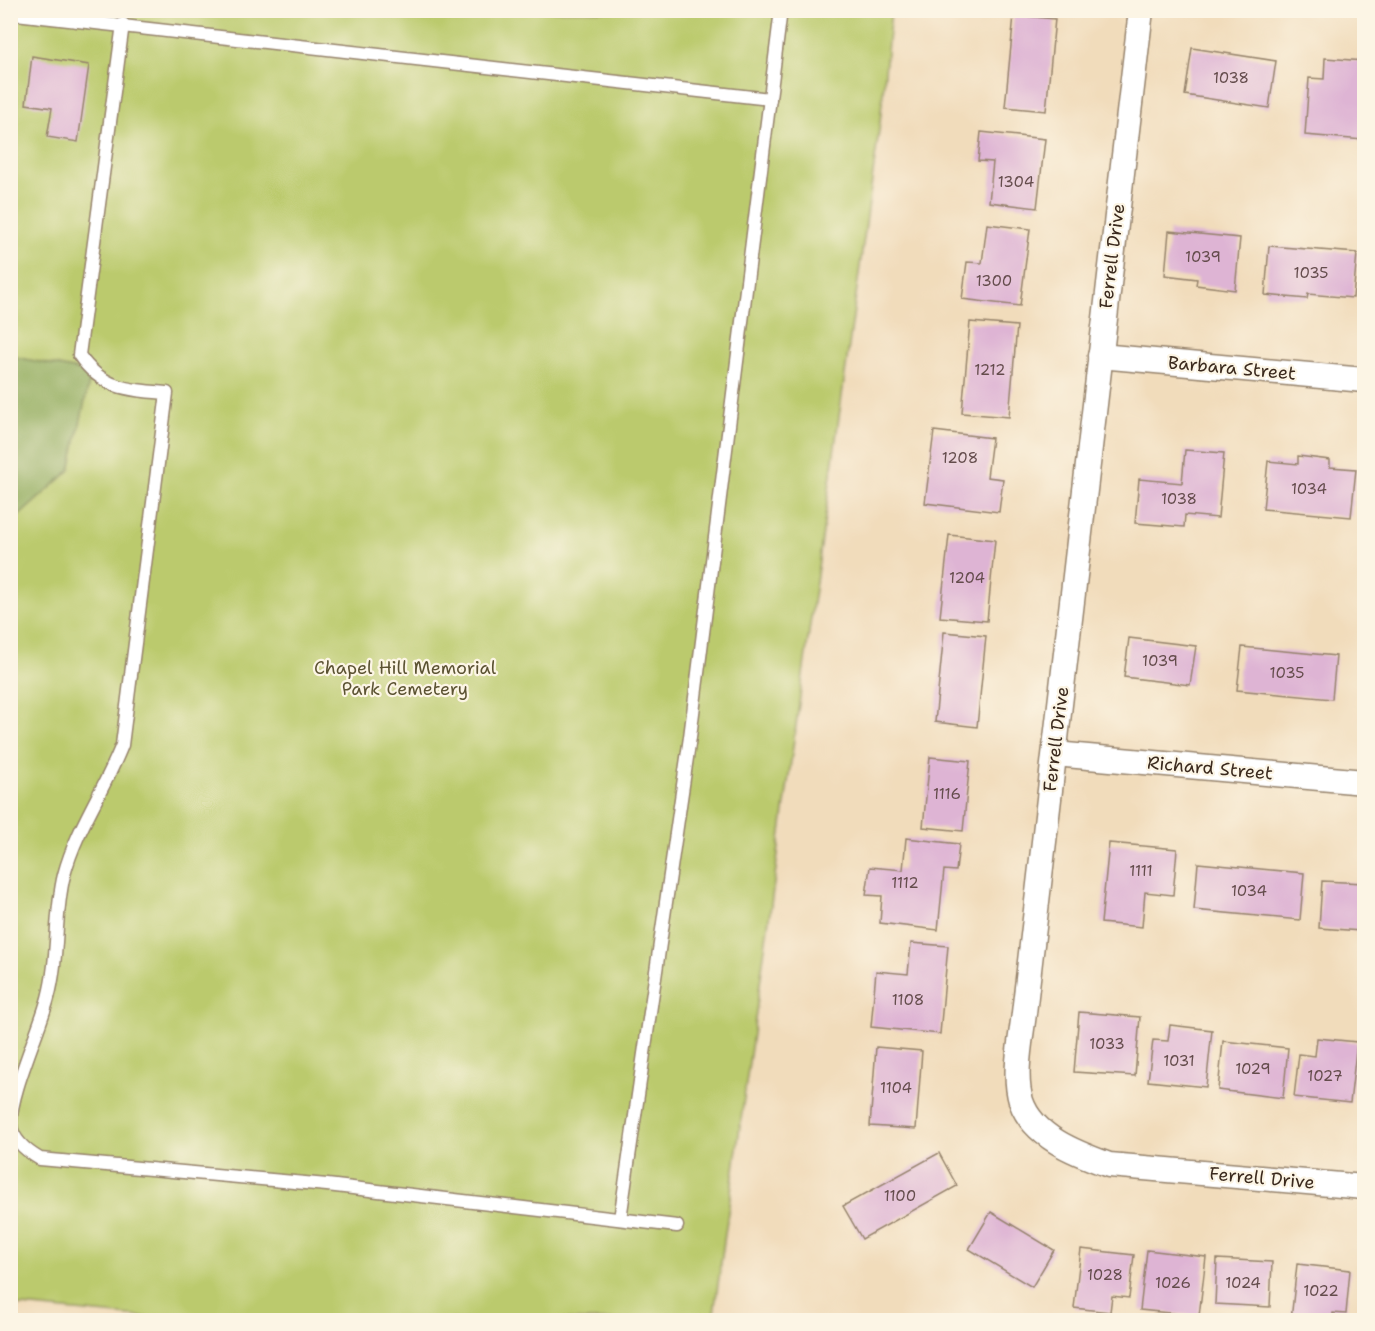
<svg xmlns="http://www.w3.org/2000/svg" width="1375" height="1331" viewBox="0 0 1375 1331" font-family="'Shantell Sans',sans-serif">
	<rect width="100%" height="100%" fill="#fcf5e5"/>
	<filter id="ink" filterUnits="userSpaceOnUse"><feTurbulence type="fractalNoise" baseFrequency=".0167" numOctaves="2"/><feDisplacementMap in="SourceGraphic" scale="12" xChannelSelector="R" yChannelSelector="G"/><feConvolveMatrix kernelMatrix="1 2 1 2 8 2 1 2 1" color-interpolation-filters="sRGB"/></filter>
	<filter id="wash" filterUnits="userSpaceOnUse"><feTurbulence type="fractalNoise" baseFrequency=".008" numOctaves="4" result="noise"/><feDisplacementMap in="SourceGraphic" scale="24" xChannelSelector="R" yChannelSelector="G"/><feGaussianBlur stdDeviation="1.35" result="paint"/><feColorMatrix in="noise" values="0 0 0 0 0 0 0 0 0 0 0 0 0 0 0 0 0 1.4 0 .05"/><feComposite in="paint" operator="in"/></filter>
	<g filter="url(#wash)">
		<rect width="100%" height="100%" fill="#f1dcbb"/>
		<path fill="#bbca6d" stroke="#7b7a46" stroke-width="1.5" d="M11,11H891L880,123L713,1320H173L11,1305L10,523L70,470L88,372L11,356Z"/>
		<path fill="#94ae60" stroke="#686c3f" stroke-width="1.5" d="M11,356L91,373L70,470L11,523Z"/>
		<g id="blocks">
			<g fill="#deb4d4">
				<path d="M1014,15L1055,19L1046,111L1005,107Z"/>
				<path d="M1192,48L1276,61L1269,108L1185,95Z"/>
				<path d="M32,56L89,65L78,142L47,137L52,108L26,104Z"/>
				<path d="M1325,58L1364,61L1363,140L1305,135L1309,78L1324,79Z"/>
				<path d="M981,132L1045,139L1037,208L989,202L993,162L978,161Z"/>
				<path d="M987,224L1030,229L1020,306L962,299L967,262L982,263Z"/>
				<path d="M1169,231L1240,238L1235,290L1196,285L1197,279L1165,275Z"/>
				<path d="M1269,246L1357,253L1353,298L1308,294L1307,299L1265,295Z"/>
				<path d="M970,322L1017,326L1009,417L962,413Z"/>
				<path d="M934,431L992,438L987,477L1003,479L999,512L925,503Z"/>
				<path d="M1185,450L1224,453L1218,518L1185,515L1184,527L1135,523L1139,479L1182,483Z"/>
				<path d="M1298,456L1330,460V467L1356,469L1351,517L1263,509L1268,461L1298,464Z"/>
				<path d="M949,535L995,540L987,621L940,617Z"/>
				<path d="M944,632L986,636L977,727L935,722Z"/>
				<path d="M1129,638L1196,646L1190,685L1124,677Z"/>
				<path d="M1242,647L1336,656L1332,699L1237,690Z"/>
				<path d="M930,757L970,761L963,831L923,827Z"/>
				<path d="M906,838L959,844L956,871L944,870L938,930L880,923L882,896L866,895L870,867L903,870Z"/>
				<path d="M1109,843L1177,849L1173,895L1145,892L1142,927L1101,923Z"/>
				<path d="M1198,863L1304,873L1300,920L1194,910Z"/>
				<path d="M1322,881L1364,883V942H1360L1361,931L1319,928Z"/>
				<path d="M911,943L948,946L940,1034L871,1027L876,971L908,974Z"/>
				<path d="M1079,1012L1140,1017L1135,1076L1074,1072Z"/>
				<path d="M1170,1025L1212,1030L1206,1087L1148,1081L1153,1040L1168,1041Z"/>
				<path d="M1317,1038L1357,1042L1350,1103L1294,1097L1299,1054L1315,1056Z"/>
				<path d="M1223,1041L1288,1048L1283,1098L1218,1090Z"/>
				<path d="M876,1047L922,1051L916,1129L870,1126Z"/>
				<path d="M939,1153L957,1186L862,1239L843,1206Z"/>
				<path d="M991,1212L1054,1250L1032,1287L969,1249Z"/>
				<path d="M1081,1249L1134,1255L1129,1298L1112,1296L1110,1312L1074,1308Z"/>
				<path d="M1147,1250L1206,1257L1199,1316L1140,1310Z"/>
				<path d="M1217,1259L1272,1262L1270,1307L1215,1304Z"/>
				<path d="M1297,1264L1350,1270L1346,1314L1333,1313V1320H1291Z"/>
			</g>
		</g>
	</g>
	<g filter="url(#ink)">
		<use href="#blocks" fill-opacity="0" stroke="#96836c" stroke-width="1.5"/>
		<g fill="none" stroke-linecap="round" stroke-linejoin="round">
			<g stroke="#96836c" stroke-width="15">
				<g id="lane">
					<path d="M16,14L770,99"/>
					<path d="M123,24L79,355C102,389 128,390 167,393L122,745C105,789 76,829 64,875C54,915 59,958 48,998C40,1029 8,1098 11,1125C13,1141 28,1152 40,1159L327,1185L677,1226"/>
					<path d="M620,1219L690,737L781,10"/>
				</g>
			</g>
			<g stroke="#96836c" stroke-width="27">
				<g id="street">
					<path d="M1141,10L1024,1013C1021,1040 1013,1075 1021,1101C1033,1137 1076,1153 1109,1165L1364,1187"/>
					<path d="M1100,356L1364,380"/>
					<path d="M1055,754L1364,782"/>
				</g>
			</g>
			<use href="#lane" stroke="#fff" stroke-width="12"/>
			<use href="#street" stroke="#fff" stroke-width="24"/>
		</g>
	</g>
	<g text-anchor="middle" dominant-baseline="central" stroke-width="4.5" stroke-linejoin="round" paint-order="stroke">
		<g font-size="15" fill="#644c4c">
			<text x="1231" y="78">1038</text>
			<text x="1016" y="182">1304</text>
			<text x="1203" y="257">1039</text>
			<text x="1311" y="273">1035</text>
			<text x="994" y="281">1300</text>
			<text x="990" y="370">1212</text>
			<text x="960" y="458">1208</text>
			<text x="1309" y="489">1034</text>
			<text x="1179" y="499">1038</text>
			<text x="967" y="578">1204</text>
			<text x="1160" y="661">1039</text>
			<text x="1287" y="673">1035</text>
			<text x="947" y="794">1116</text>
			<text x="1141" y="871">1111</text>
			<text x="905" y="883">1112</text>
			<text x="1249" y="891">1034</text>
			<text x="908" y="1000">1108</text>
			<text x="1107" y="1044">1033</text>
			<text x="1179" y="1061">1031</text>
			<text x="1253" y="1069">1029</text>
			<text x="1325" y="1076">1027</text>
			<text x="896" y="1088">1104</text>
			<text x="900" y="1196">1100</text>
			<text x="1105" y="1275">1028</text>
			<text x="1173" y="1283">1026</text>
			<text x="1243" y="1283">1024</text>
			<text x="1321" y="1291">1022</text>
		</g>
		<g font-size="18" fill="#3b2a1e" stroke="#fcf5e5">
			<text transform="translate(1112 256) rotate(-83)">Ferrell Drive</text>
			<text transform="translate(1232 368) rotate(5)">Barbara Street</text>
			<text transform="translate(1056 739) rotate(-83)">Ferrell Drive</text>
			<text transform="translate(1210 768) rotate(5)">Richard Street</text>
			<text transform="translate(1262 1178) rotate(5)">Ferrell Drive</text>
		</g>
		<g font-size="18" fill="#5b5232" stroke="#fcf5e5">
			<text x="405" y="668">Chapel Hill Memorial<tspan x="405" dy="21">Park Cemetery</tspan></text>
		</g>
	</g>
	<rect width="1375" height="1331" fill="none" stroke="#fcf5e5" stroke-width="36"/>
</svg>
